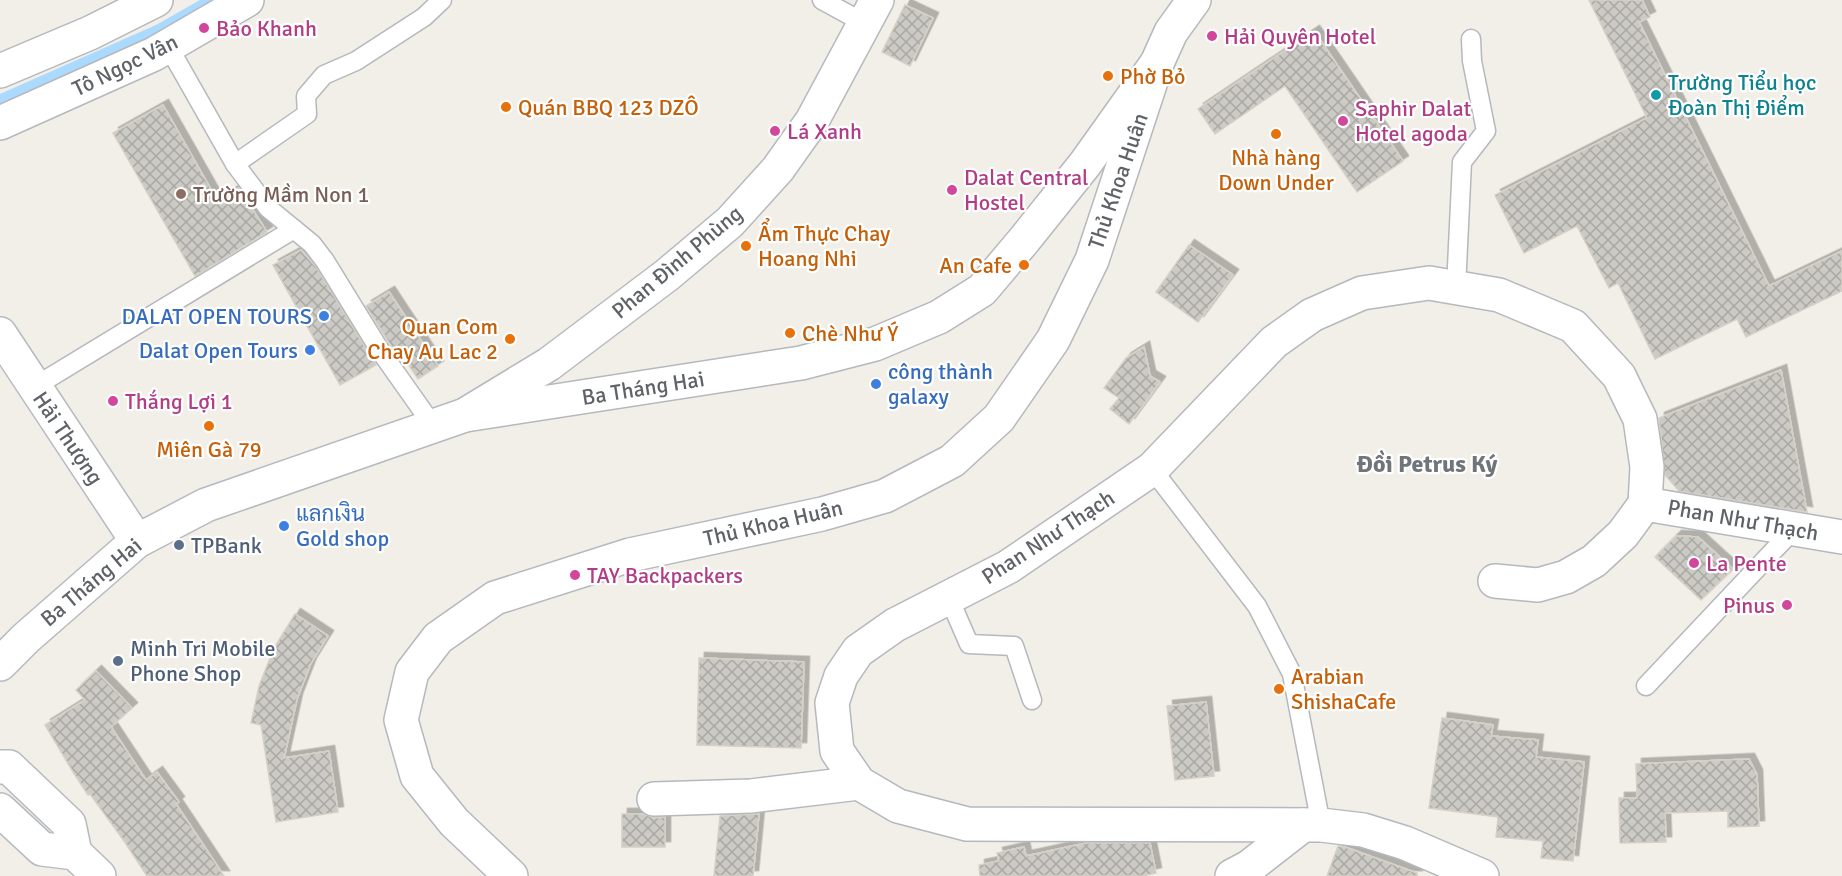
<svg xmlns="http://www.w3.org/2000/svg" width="1842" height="876" viewBox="0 0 1842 876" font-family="Signika,Sarabun,sans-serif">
	<defs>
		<pattern id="building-cross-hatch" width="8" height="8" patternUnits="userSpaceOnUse" patternTransform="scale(1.5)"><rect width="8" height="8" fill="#cccac5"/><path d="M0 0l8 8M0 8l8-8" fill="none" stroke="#a9a8a4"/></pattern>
		<filter id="shadow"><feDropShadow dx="5.5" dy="-5.5" stdDeviation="0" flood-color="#0004"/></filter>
	</defs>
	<rect width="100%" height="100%" fill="#f1efe8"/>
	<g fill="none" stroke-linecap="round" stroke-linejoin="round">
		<path stroke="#aadaff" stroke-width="9" d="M0,99L160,28L209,0"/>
	</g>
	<g fill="url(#building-cross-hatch)" stroke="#d6d1c6" stroke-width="1.5" filter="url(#shadow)">
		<path d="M1589,0H1642L1650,17L1639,22L1769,286L1842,251V291L1746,337L1737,319L1655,359L1618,283L1609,288L1577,226L1524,253L1495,195L1647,118Z"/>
		<path d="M905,5L933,18L910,66L882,52Z"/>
		<path d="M1314,31L1403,161L1357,192L1285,86L1215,134L1198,109Z"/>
		<path d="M163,105L217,200L239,188L267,232L195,276L113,133Z"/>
		<path d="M1189,245L1233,275L1198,322L1156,292Z"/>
		<path d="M301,250L316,267L376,365L340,385L273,265Z"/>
		<path d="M389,292L438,366L418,379L400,352L396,354L366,306Z"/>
		<path d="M1144,347L1150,376L1160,382L1129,424L1110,409L1119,398L1104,388L1126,358Z"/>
		<path d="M1781,370L1807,512L1679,491L1665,475L1659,418Z"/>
		<path d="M1676,536L1698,537L1733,569L1701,600L1655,557Z"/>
		<path d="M295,614L328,636L311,663L297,699L284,758L329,751L338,812L276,822L261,725L251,723L259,686L274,648Z"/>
		<path d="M699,658L804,662L801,748L697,745Z"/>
		<path d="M96,671L132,708L111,727L146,780L157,772L179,802L176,804L224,876H147L124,841L90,794L88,795L73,772L45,725L85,700L76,690Z"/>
		<path d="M1206,702L1214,776L1175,780L1167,706Z"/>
		<path d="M1442,718L1493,725L1491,736L1538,740L1536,757L1584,762L1573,861L1541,858L1543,841L1496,837L1498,817L1429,808Z"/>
		<path d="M1749,759L1757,775L1759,826L1728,827V811L1665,813L1666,842L1620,843L1619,798H1637L1636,764Z"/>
		<path d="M622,814H644L654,818L665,817V847H622Z"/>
		<path d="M759,814L753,876H714L720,816Z"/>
		<path d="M1086,843H1150L1156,873L1143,876H980L979,865L999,861L997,853L1024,847L1026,856Z"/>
		<path d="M1338,846L1345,847L1417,873V876H1327Z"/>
	</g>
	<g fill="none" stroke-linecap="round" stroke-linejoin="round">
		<g stroke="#b5b8bc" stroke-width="21">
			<g id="lane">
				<path d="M822,0L866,24"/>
				<path d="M168,46L235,164L268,208L312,244L325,261L381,352L434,427"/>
				<path d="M235,164L307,114L306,96L324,75L356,61L424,17L442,0"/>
				<path d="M1456,288L1462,162L1486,131L1472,61L1471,39"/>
				<path d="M34,387L294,229"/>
				<path d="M1152,469L1257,606L1292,674L1321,825"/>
				<path d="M949,598L969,644L1014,646L1032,700"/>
				<path d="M1646,686L1794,529"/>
			</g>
		</g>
		<g stroke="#b5b8bc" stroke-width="36">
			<g id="street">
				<path d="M0,71L90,33L156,0"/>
				<path d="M0,123L154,54L247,0"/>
				<path d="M465,415L801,363L875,344L939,317L982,290L1025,239L1085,164L1157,63L1171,32L1194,0"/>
				<path d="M1495,581L1538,585L1566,577L1594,561L1623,534L1645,504"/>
				<path d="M654,799L751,796L859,783"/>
				<path d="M511,876L454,822L417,776L401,720L412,672L438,638L495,598L630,555L822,514L885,496L952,461L999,418L1053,340L1092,260L1157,63"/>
				<path d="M1232,876L1249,867L1303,825"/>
				<path d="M1482,876L1405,843L1363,830L1321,825L967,824L898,806L859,783L837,751L832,703L841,676L858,651L895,625L1008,567L1152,469L1274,342L1312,315L1362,293L1429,283L1499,295L1573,326L1619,376L1640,419L1647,467L1645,504L1842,537"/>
			</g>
		</g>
		<g stroke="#b6babf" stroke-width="36">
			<g id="secondary">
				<path d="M0,334L137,541"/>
				<path d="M0,664L26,638L137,541L206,505L465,415L549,364L667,275L730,222L778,169L812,121L877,0"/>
				<path d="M0,767H9L69,824L75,853L99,876"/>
				<path d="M0,810L42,849L75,853"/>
			</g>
		</g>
		<use href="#lane" stroke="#fff" stroke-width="18"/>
		<use href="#street" stroke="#fff" stroke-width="33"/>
		<use href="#secondary" stroke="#fff" stroke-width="33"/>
	</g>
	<g fill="#d1479c" stroke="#fff" stroke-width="2">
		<circle cx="204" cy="28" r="6"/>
		<circle cx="1212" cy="36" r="6"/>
		<circle cx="1343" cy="121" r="6"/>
		<circle cx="775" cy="131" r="6"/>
		<circle cx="952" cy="190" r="6"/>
		<circle cx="113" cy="401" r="6"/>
		<circle cx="1694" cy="563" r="6"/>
		<circle cx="575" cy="575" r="6"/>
		<circle cx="1787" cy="605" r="6"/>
	</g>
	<g fill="#e8710a" stroke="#fff" stroke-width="2">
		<circle cx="1108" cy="76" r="6"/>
		<circle cx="506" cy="107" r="6"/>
		<circle cx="1276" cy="134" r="6"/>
		<circle cx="746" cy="246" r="6"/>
		<circle cx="1024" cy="265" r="6"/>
		<circle cx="790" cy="333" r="6"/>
		<circle cx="510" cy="339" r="6"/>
		<circle cx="209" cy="426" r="6"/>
		<circle cx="1279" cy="689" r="6"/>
	</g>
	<circle fill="#0f9aa8" stroke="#fff" stroke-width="2" cx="1656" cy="95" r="6"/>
	<circle fill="#8d6e63" stroke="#fff" stroke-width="2" cx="181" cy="194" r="6"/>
	<g fill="#3f7fe0" stroke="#fff" stroke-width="2">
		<circle cx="324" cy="316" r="6"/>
		<circle cx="310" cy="350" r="6"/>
		<circle cx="876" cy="384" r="6"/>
		<circle cx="284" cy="526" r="6"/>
	</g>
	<g fill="#5c6f8a" stroke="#fff" stroke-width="2">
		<circle cx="179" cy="545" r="6"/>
		<circle cx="118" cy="661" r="6"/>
	</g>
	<g text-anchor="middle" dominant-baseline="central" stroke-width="4.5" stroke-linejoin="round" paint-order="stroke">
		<g font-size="22" fill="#b23c85" stroke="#fff" text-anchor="start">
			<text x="216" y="28">Bảo Khanh</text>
			<text x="1224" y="36">Hải Quyên Hotel</text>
			<text x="1355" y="108">Saphir Dalat<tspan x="1355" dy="25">Hotel agoda</tspan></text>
			<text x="787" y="131">Lá Xanh</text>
			<text x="964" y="177">Dalat Central<tspan x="964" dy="25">Hostel</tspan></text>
			<text x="125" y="401">Thắng Lợi 1</text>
			<text x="1706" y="563">La Pente</text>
			<text x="587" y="575">TAY Backpackers</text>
			<text x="1775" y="605" text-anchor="end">Pinus</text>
		</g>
		<g font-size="22" fill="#5f6368" stroke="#fff">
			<text transform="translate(125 65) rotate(-26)">Tô Ngọc Vân</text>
			<text transform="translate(1118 181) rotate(-71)">Thủ Khoa Huân</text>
			<text transform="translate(677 262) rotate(-40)">Phan Đình Phùng</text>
			<text transform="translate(643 388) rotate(-9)">Ba Tháng Hai</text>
			<text transform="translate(68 438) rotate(56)">Hải Thượng</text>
			<text transform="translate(1743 520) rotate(10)">Phan Như Thạch</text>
			<text transform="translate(773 523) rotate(-13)">Thủ Khoa Huân</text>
			<text transform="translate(1048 537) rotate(-33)">Phan Như Thạch</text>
			<text transform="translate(91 582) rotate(-40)">Ba Tháng Hai</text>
		</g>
		<g font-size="22" fill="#c56008" stroke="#fff" text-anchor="start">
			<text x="1120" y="76">Phờ Bỏ</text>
			<text x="518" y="107">Quán BBQ 123 DZÔ</text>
			<text x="1276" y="157" text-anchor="middle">Nhà hàng<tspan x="1276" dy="25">Down Under</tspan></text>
			<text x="758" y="233">Ẩm Thực Chay<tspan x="758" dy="25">Hoang Nhi</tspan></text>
			<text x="1012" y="265" text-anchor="end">An Cafe</text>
			<text x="498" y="326" text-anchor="end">Quan Com<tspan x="498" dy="25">Chay Au Lac 2</tspan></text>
			<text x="802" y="333">Chè Như Ý</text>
			<text x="209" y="449" text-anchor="middle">Miên Gà 79</text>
			<text x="1291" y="676">Arabian<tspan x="1291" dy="25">ShishaCafe</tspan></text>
		</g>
		<g font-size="22" fill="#0d838f" stroke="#fff" text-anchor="start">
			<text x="1668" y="82">Trường Tiểu học<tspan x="1668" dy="25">Đoàn Thị Điểm</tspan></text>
		</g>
		<g font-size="22" fill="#785e54" stroke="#fff" text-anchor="start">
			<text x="193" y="194">Trường Mầm Non 1</text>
		</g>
		<g font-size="22" fill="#366cbe" stroke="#fff" text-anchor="end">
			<text x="312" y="316">DALAT OPEN TOURS</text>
			<text x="298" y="350">Dalat Open Tours</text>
			<text x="888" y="371" text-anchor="start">công thành<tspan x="888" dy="25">galaxy</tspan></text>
			<text x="296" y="513" text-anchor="start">แลกเงิน<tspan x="296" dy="25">Gold shop</tspan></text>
		</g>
		<g font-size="22" fill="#4e5e75" stroke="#fff" text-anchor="start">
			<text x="191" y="545">TPBank</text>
			<text x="130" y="648">Minh Tri Mobile<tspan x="130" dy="25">Phone Shop</tspan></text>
		</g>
		<g font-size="24" font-weight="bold" fill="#70757a" stroke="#fff">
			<text x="1427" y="464">Đồi Petrus Ký</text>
		</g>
	</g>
</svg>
